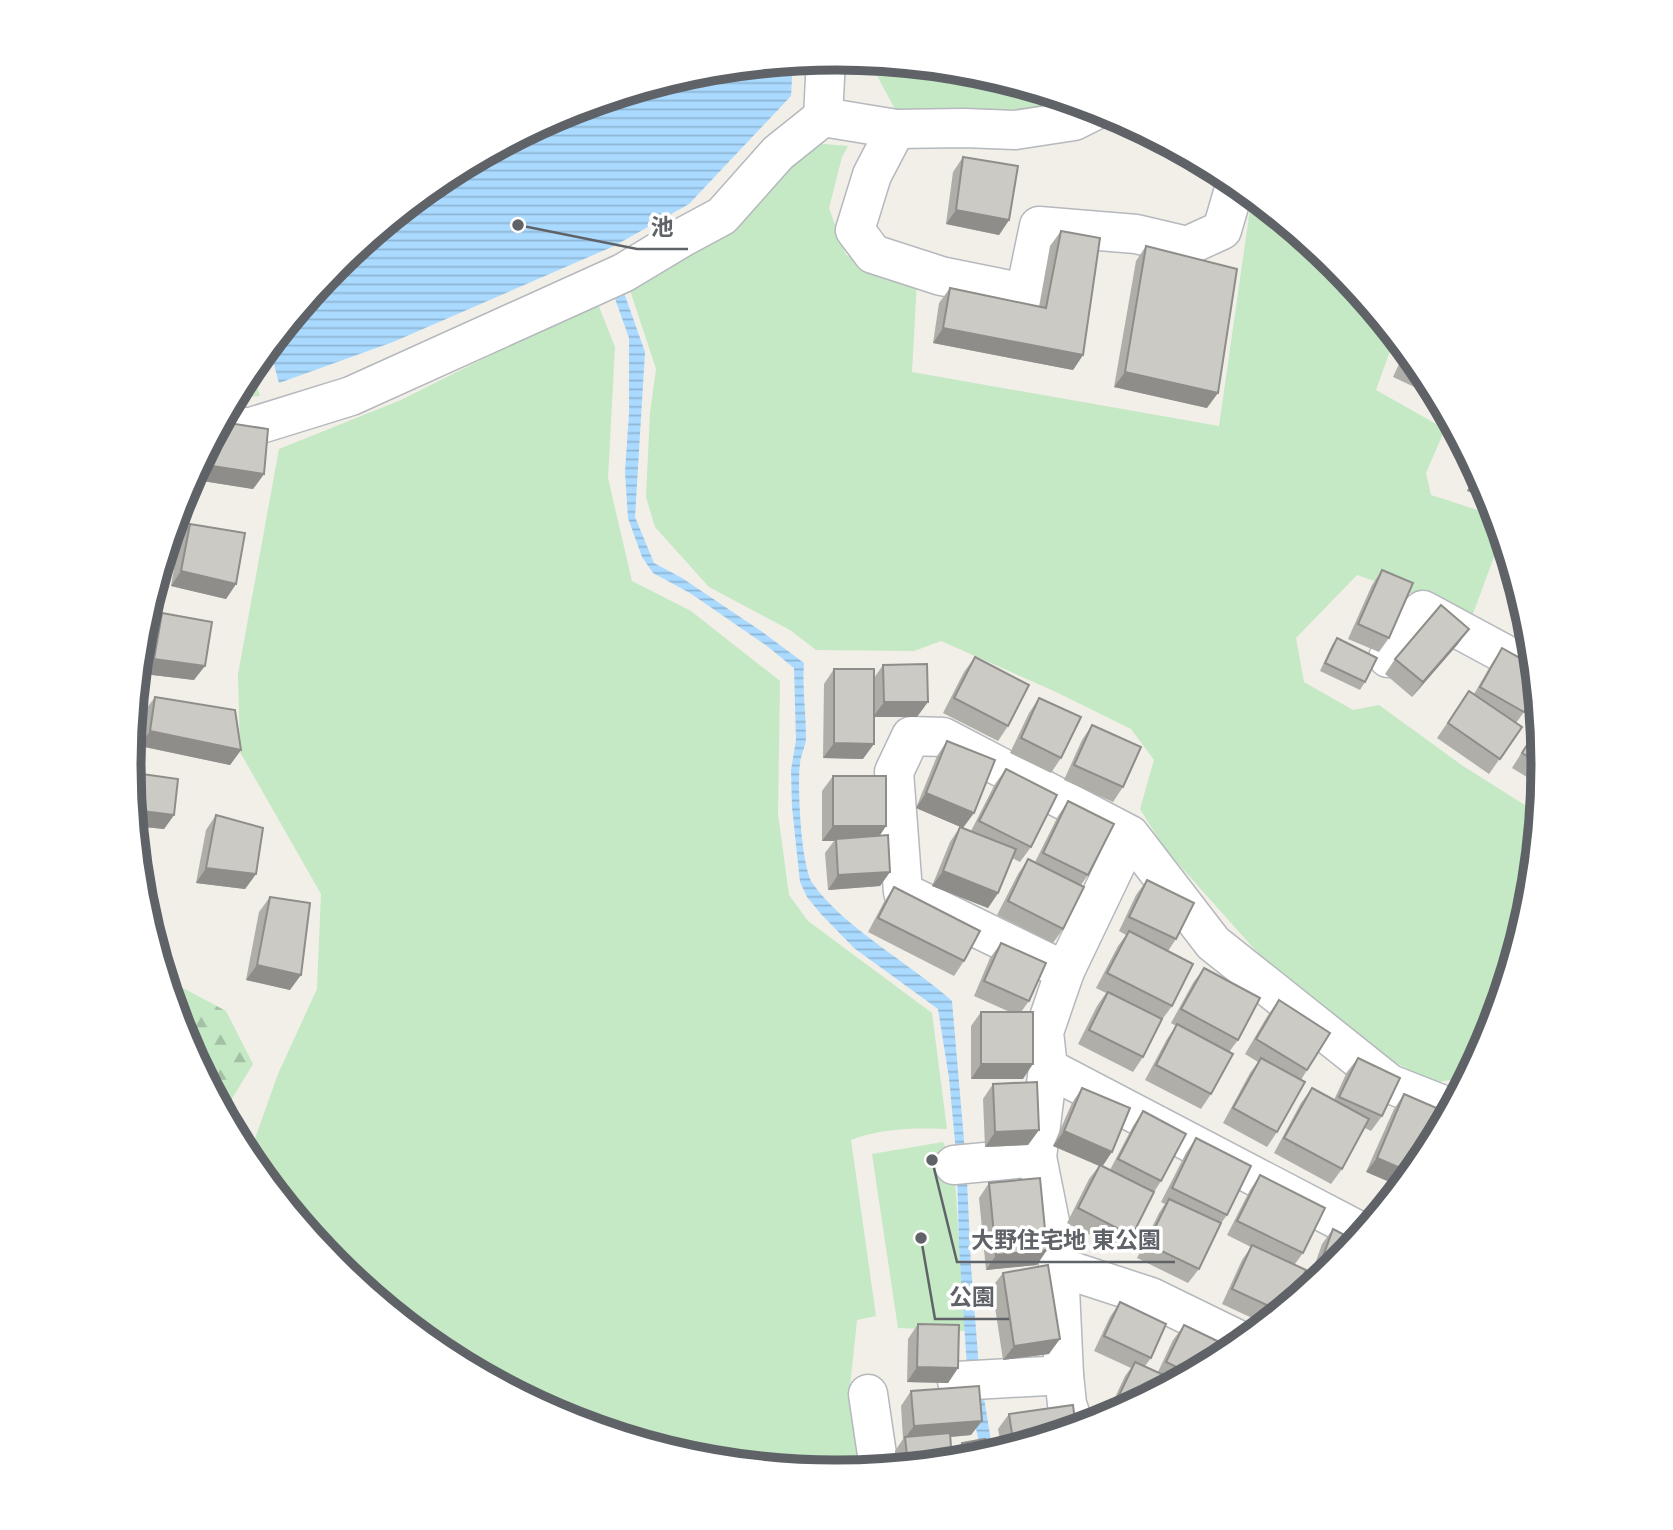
<svg xmlns="http://www.w3.org/2000/svg" width="1673" height="1530" viewBox="0 0 1673 1530" font-family="'Varela Round','Noto Sans JP',sans-serif">
	<defs>
		<pattern id="forest-firs" width="22" height="20" patternUnits="userSpaceOnUse" patternTransform="scale(1.75)"><rect width="22" height="20" fill="#c5e8c5"/><path d="M5 1l3.5 6h-7zM16 11l3.5 6h-7z" fill="#a3c0a4"/></pattern>
		<pattern id="water-rules" width="6" height="5" patternUnits="userSpaceOnUse" patternTransform="scale(1.75)"><rect width="6" height="5" fill="#aadaff"/><path d="M0 2.5h6" fill="none" stroke="#8eb4d2"/></pattern>
	</defs>
	<rect width="100%" height="100%" fill="#f1efe8"/>
	<g fill="#c5e8c5">
		<path d="M875,61L975,71L1064,99L1060,105L957,115L895,109L875,72Z"/>
		<path d="M812,143L848,146L842,157L829,208L846,255L917,281L912,372L1219,426L1252,195L1337,265L1395,337L1376,390L1445,429L1426,473L1431,495L1496,516L1502,535L1473,614L1357,575L1296,638L1304,682L1353,710L1379,705L1463,766L1539,814L1530,903L1514,957L1475,1064L1468,1077L1432,1083L1370,1048L1257,952L1165,849L1140,809L1154,760L1131,729L1054,691L941,641L914,651L816,650L790,630L709,587L655,527L646,497L650,413L656,369L629,287L634,279L726,237L777,165Z"/>
		<path d="M598,304L615,347L608,478L632,581L691,611L780,681L778,814L789,895L808,921L932,1013L947,1129C914,1128 882,1128 851,1140L876,1316L857,1320L849,1396L861,1470L836,1472L698,1459L565,1418L443,1353L336,1265L322,1247L329,1235L301,1221L248,1158L278,1074L317,989L321,894L240,752L238,674L279,449L401,400L590,305Z"/>
		<path d="M943,1142L954,1165L965,1331L898,1328L872,1154Z"/>
	</g>
	<g fill="url(#forest-firs)">
		<path d="M251,369L260,396L235,398L249,372Z"/>
		<path d="M139,868L152,870L149,922L143,903Z"/>
		<path d="M166,979L226,1011L253,1064L224,1112L183,1035Z"/>
		<path d="M331,1259L370,1266L383,1303L336,1265Z"/>
	</g>
	<g fill="url(#water-rules)">
		<path d="M793,62L791,96L689,204L614,246L393,342L279,383L269,346L337,265L444,177L566,111L699,71Z"/>
		<path d="M622,287L645,352L635,517L654,563L682,578L761,631L804,663C802,688 806,712 806,737C806,746 801,754 800,763C797,785 801,868 813,884C843,927 911,964 952,1001L965,1152H956L949,1078L938,1009L854,948L821,914L807,897L800,882L792,807L791,770L796,740L794,668L767,646L690,593L653,573L642,557L628,518L625,472L629,413V338L613,293Z"/>
		<path d="M957,1170L967,1181L971,1266L979,1368H967L959,1245Z"/>
		<path d="M968,1392H983L993,1453L982,1456Z"/>
	</g>
	<g fill="none" stroke-linecap="round" stroke-linejoin="round">
		<g stroke="#b5b8bc" stroke-width="41">
			<g id="minor">
				<path d="M823,117L826,59"/>
				<path d="M896,129L872,175L855,230L873,254L941,276L1025,293L1039,226L1136,234L1187,246L1222,230L1236,182"/>
				<path d="M219,427H251L351,396L623,273L683,237L722,216L778,153L823,117L896,129L964,128L1015,130L1074,121L1098,109"/>
				<path d="M1388,658L1409,621L1423,610L1534,670"/>
				<path d="M1130,835L1065,971L903,892L894,772L911,736L943,737L1130,835L1213,943L1390,1084L1451,1108"/>
				<path d="M1065,971L1044,1032L1048,1068L1037,1157L1059,1267L1064,1375L1067,1404L1075,1428"/>
				<path d="M1048,1068L1363,1233"/>
				<path d="M954,1165L1037,1157"/>
				<path d="M1059,1267L1151,1297L1243,1342"/>
				<path d="M957,1381L1064,1375"/>
				<path d="M868,1394L879,1468"/>
			</g>
		</g>
		<use href="#minor" stroke="#fff" stroke-width="38"/>
	</g>
	<g fill="#afaea9">
		<path d="M841,58L881,62L875,72L840,70Z"/>
		<path d="M963,157L1009,220L999,235L946,224L953,172Z"/>
		<path d="M1061,231L1083,355L1073,370L933,343L939,303L950,288L1039,307L1050,246Z"/>
		<path d="M1146,246L1207,408L1114,387L1136,261Z"/>
		<path d="M1406,349L1425,372L1438,398L1393,377Z"/>
		<path d="M222,422L264,474L253,489L196,480L197,468Z"/>
		<path d="M1476,468L1490,495L1467,491Z"/>
		<path d="M190,524L236,584L226,599L171,586L179,539Z"/>
		<path d="M1508,553L1515,578L1500,573Z"/>
		<path d="M1382,570L1389,638L1379,652L1348,639L1372,585Z"/>
		<path d="M162,613L194,680L144,674L152,628Z"/>
		<path d="M1337,638L1365,682L1360,690L1320,671L1332,645Z"/>
		<path d="M1458,644L1412,697L1385,674L1395,659Z"/>
		<path d="M1502,648L1524,712L1516,723L1522,727L1489,774L1437,738L1469,691L1474,694L1492,663Z"/>
		<path d="M975,657L1008,726L998,741L943,713L964,672Z"/>
		<path d="M883,665L917,717H874L863,759L823,758L824,684L834,669L874,678Z"/>
		<path d="M155,697L241,750L230,765L140,746L144,712Z"/>
		<path d="M1039,698L1061,758L1051,773L1010,753L1029,713Z"/>
		<path d="M1540,723L1544,765L1542,786L1512,768Z"/>
		<path d="M1092,725L1123,787L1113,802L1064,780L1082,740Z"/>
		<path d="M947,741L963,828L916,808L937,756Z"/>
		<path d="M1006,769L1031,847L1020,862L1012,858L998,893L988,908L932,886L950,842L960,827L971,831L995,784Z"/>
		<path d="M135,773L174,815L164,829L135,826L131,779Z"/>
		<path d="M833,776L886,826L880,835L890,872L880,886L828,890L825,853L834,841H822V791Z"/>
		<path d="M1068,801L1088,875L1081,885L1063,929L1053,943L997,915L1018,874L1028,859L1035,862L1058,816Z"/>
		<path d="M216,815L256,874L245,889L196,883L206,830Z"/>
		<path d="M1147,880L1176,939L1168,951L1172,1006L1161,1021L1143,1057L1133,1072L1078,1044L1097,1006L1106,993L1096,988L1118,946L1126,935L1119,931L1136,895Z"/>
		<path d="M894,887L964,961L954,976L868,932L884,902Z"/>
		<path d="M270,897L290,990L246,980L259,912Z"/>
		<path d="M1001,943L1029,1001L1021,1012L1023,1079H971V1026L981,1012H1010L974,996L990,958Z"/>
		<path d="M1204,968L1238,1040L1229,1052L1211,1094L1201,1109L1145,1080L1167,1039L1176,1026L1171,1023L1193,983Z"/>
		<path d="M1279,1000L1307,1070L1301,1080L1277,1132L1267,1147L1223,1123L1250,1073L1258,1062L1245,1054L1268,1015Z"/>
		<path d="M1358,1058L1382,1116L1371,1131L1365,1128L1342,1169L1331,1184L1274,1153L1301,1103L1312,1088L1334,1100L1347,1072Z"/>
		<path d="M993,1084L1039,1130L1028,1145L985,1147L983,1099Z"/>
		<path d="M1082,1088L1103,1166L1110,1170L1133,1126L1143,1111L1161,1181L1154,1192L1132,1236L1122,1251L1067,1223L1089,1179L1099,1166L1053,1146L1072,1103Z"/>
		<path d="M1404,1094L1448,1113L1366,1172L1394,1109Z"/>
		<path d="M1196,1138L1227,1215L1219,1226L1199,1269L1188,1283L1137,1258L1159,1213L1165,1204L1161,1202L1186,1153Z"/>
		<path d="M1260,1175L1303,1253L1295,1264L1290,1303L1265,1324L1222,1304L1242,1260L1251,1247L1227,1235L1250,1190Z"/>
		<path d="M989,1183L1037,1265L986,1270L979,1198Z"/>
		<path d="M1333,1229L1336,1265L1306,1290L1322,1244Z"/>
		<path d="M1003,1273L1049,1354L1003,1360L992,1287Z"/>
		<path d="M1120,1302L1151,1358L1145,1366L1158,1372L1173,1340L1184,1325L1229,1353L1105,1419L1125,1376L1131,1368L1094,1351L1110,1317Z"/>
		<path d="M918,1324L958,1368L948,1383L907,1382L908,1339Z"/>
		<path d="M911,1391L971,1435L950,1437L952,1457L962,1443L974,1459L896,1466L895,1451L903,1439L901,1406Z"/>
		<path d="M1009,1414L1076,1428L1002,1450L998,1429Z"/>
	</g>
	<g fill="#8f8d8a">
		<path d="M848,59L881,62L875,72L840,70Z"/>
		<path d="M956,210L1009,220L999,235L946,224Z"/>
		<path d="M943,328L1083,355L1073,370L933,343Z"/>
		<path d="M1125,372L1218,393L1207,408L1114,387Z"/>
		<path d="M206,465L264,474L253,489L196,480Z"/>
		<path d="M1478,476L1481,477L1492,500L1467,491Z"/>
		<path d="M1510,559L1515,578L1500,573Z"/>
		<path d="M181,571L236,584L226,599L171,586Z"/>
		<path d="M1469,629L1458,644L1412,697L1423,682Z"/>
		<path d="M154,659L205,666L194,680L144,674Z"/>
		<path d="M884,702H928L917,717H873Z"/>
		<path d="M150,731L241,750L230,765L140,746Z"/>
		<path d="M834,743L874,744L863,759L823,758Z"/>
		<path d="M926,793L974,813L963,828L916,808Z"/>
		<path d="M134,810L174,815L164,829L135,826Z"/>
		<path d="M833,826H886L876,841L836,839L834,841H822Z"/>
		<path d="M206,868L256,874L245,889L196,883Z"/>
		<path d="M943,871L998,893L988,908L932,886Z"/>
		<path d="M890,872L880,886L828,890L838,875Z"/>
		<path d="M257,965L301,975L290,990L246,980Z"/>
		<path d="M981,1064H1033L1023,1079H971Z"/>
		<path d="M1039,1130L1028,1145L985,1147L995,1132Z"/>
		<path d="M1064,1131L1112,1152L1102,1167L1053,1146Z"/>
		<path d="M1377,1158L1412,1173L1401,1187L1366,1172Z"/>
		<path d="M1047,1250L1037,1265L986,1270L996,1255Z"/>
		<path d="M1060,1339L1049,1354L1003,1360L1014,1346Z"/>
		<path d="M917,1367L958,1368L948,1383L907,1382Z"/>
		<path d="M982,1421L971,1435L906,1441L905,1438L914,1426Z"/>
	</g>
	<g fill="#cccac5" stroke="#8f8d8a" stroke-width="2">
		<path d="M963,157L1018,166L1009,220L956,210Z"/>
		<path d="M1061,231L1100,238L1083,355L943,328L950,288L1046,308Z"/>
		<path d="M1146,246L1237,269L1218,393L1125,372Z"/>
		<path d="M1408,352L1424,372L1403,362Z"/>
		<path d="M222,422L268,429L264,474L206,465L208,447Z"/>
		<path d="M190,524L245,533L236,584L181,571Z"/>
		<path d="M1382,570L1413,583L1389,638L1358,624Z"/>
		<path d="M1441,605L1469,629L1423,682L1395,659Z"/>
		<path d="M162,613L212,622L205,666L154,659Z"/>
		<path d="M1337,638L1377,658L1365,682L1325,663Z"/>
		<path d="M1502,648L1534,666L1536,690L1524,712L1480,687Z"/>
		<path d="M975,657L1029,685L1008,726L954,698Z"/>
		<path d="M927,664L928,702H884L883,665Z"/>
		<path d="M834,669H874V744L834,743Z"/>
		<path d="M1469,691L1522,727L1500,759L1448,723Z"/>
		<path d="M155,697L235,710L241,750L150,731Z"/>
		<path d="M1039,698L1081,717L1061,758L1021,738Z"/>
		<path d="M1540,724L1544,765V766L1522,753Z"/>
		<path d="M1092,725L1141,747L1123,787L1074,765Z"/>
		<path d="M947,741L995,760L974,813L926,793Z"/>
		<path d="M1006,769L1057,795L1031,847L979,821Z"/>
		<path d="M135,773L178,779L174,815L134,810L132,796Z"/>
		<rect x="833" y="776" width="53" height="50"/>
		<path d="M1068,801L1114,824L1088,875L1043,853Z"/>
		<path d="M216,815L263,828L256,874L206,868Z"/>
		<path d="M960,827L1016,849L998,893L943,871Z"/>
		<path d="M888,835L890,872L838,875L836,839Z"/>
		<path d="M1028,859L1084,887L1063,929L1008,901Z"/>
		<path d="M1147,880L1194,903L1176,939L1129,917Z"/>
		<path d="M894,887L980,931L964,961L878,918Z"/>
		<path d="M270,897L310,903L301,975L257,965Z"/>
		<path d="M1129,931L1193,964L1172,1006L1107,973Z"/>
		<path d="M1001,943L1046,963L1029,1001L984,981Z"/>
		<path d="M1204,968L1260,998L1238,1040L1181,1009Z"/>
		<path d="M1108,992L1162,1019L1143,1057L1089,1030Z"/>
		<path d="M1279,1000L1330,1033L1307,1070L1256,1039Z"/>
		<rect x="981" y="1012" width="52" height="52"/>
		<path d="M1177,1024L1233,1054L1211,1094L1156,1065Z"/>
		<path d="M1261,1058L1305,1082L1277,1132L1233,1108Z"/>
		<path d="M1358,1058L1400,1078L1382,1116L1339,1097Z"/>
		<path d="M1037,1082L1039,1130L995,1132L993,1084Z"/>
		<path d="M1082,1088L1130,1108L1112,1152L1064,1131Z"/>
		<path d="M1312,1088L1369,1119L1342,1169L1284,1138Z"/>
		<path d="M1404,1094L1448,1113L1424,1158L1412,1173L1377,1158Z"/>
		<path d="M1143,1111L1186,1134L1161,1181L1118,1159Z"/>
		<path d="M1196,1138L1251,1166L1227,1215L1172,1188Z"/>
		<path d="M1100,1165L1154,1192L1132,1236L1078,1208Z"/>
		<path d="M1260,1175L1325,1208L1303,1253L1237,1221Z"/>
		<path d="M1040,1178L1047,1250L996,1255L989,1183Z"/>
		<path d="M1169,1199L1221,1223L1199,1269L1147,1244Z"/>
		<path d="M1333,1229L1356,1241L1336,1265L1313,1284Z"/>
		<path d="M1252,1245L1306,1270L1290,1303L1280,1311L1232,1289Z"/>
		<path d="M1048,1265L1060,1339L1014,1346L1003,1273Z"/>
		<path d="M1120,1302L1166,1324L1151,1358L1104,1336Z"/>
		<path d="M918,1324L959,1325L958,1368L917,1367Z"/>
		<path d="M1184,1325L1234,1349L1229,1353L1191,1374L1166,1362Z"/>
		<path d="M1135,1362L1177,1381L1115,1414L1111,1412Z"/>
		<path d="M979,1386L982,1421L914,1426L911,1391Z"/>
		<path d="M1073,1405L1076,1428L1014,1447L1009,1414Z"/>
		<path d="M950,1433L952,1461L908,1465L905,1437Z"/>
		<path d="M985,1439L987,1455L974,1459L965,1460L962,1443Z"/>
	</g>
	<path d="M0 0H1673V1530H0ZM141 765a695 695 0 1 1 1390 0a695 695 0 1 1-1390 0Z" fill="#fff" fill-rule="evenodd"/>
	<path fill="none" stroke="#5f6368" stroke-width="9" d="M141 765a695 695 0 1 1 1390 0a695 695 0 1 1-1390 0Z"/>
	<path fill="none" stroke="#5f6368" stroke-width="2.5" d="M518 225L637 249H688M932 1160L957 1262H1175M921 1238L935 1319H1009"/>
	<g fill="#5f6368" stroke="#fff" stroke-width="2.5">
		<circle cx="518" cy="225" r="7"/>
		<circle cx="932" cy="1160" r="7"/>
		<circle cx="921" cy="1238" r="7"/>
	</g>
	<g font-size="23" text-anchor="middle" font-weight="bold" fill="#5f6368" stroke="#fff" stroke-width="7" stroke-linejoin="round" paint-order="stroke">
		<text x="662" y="235">池</text>
		<text x="1066" y="1248">大野住宅地 東公園</text>
		<text x="972" y="1305">公園</text>
	</g>
</svg>
